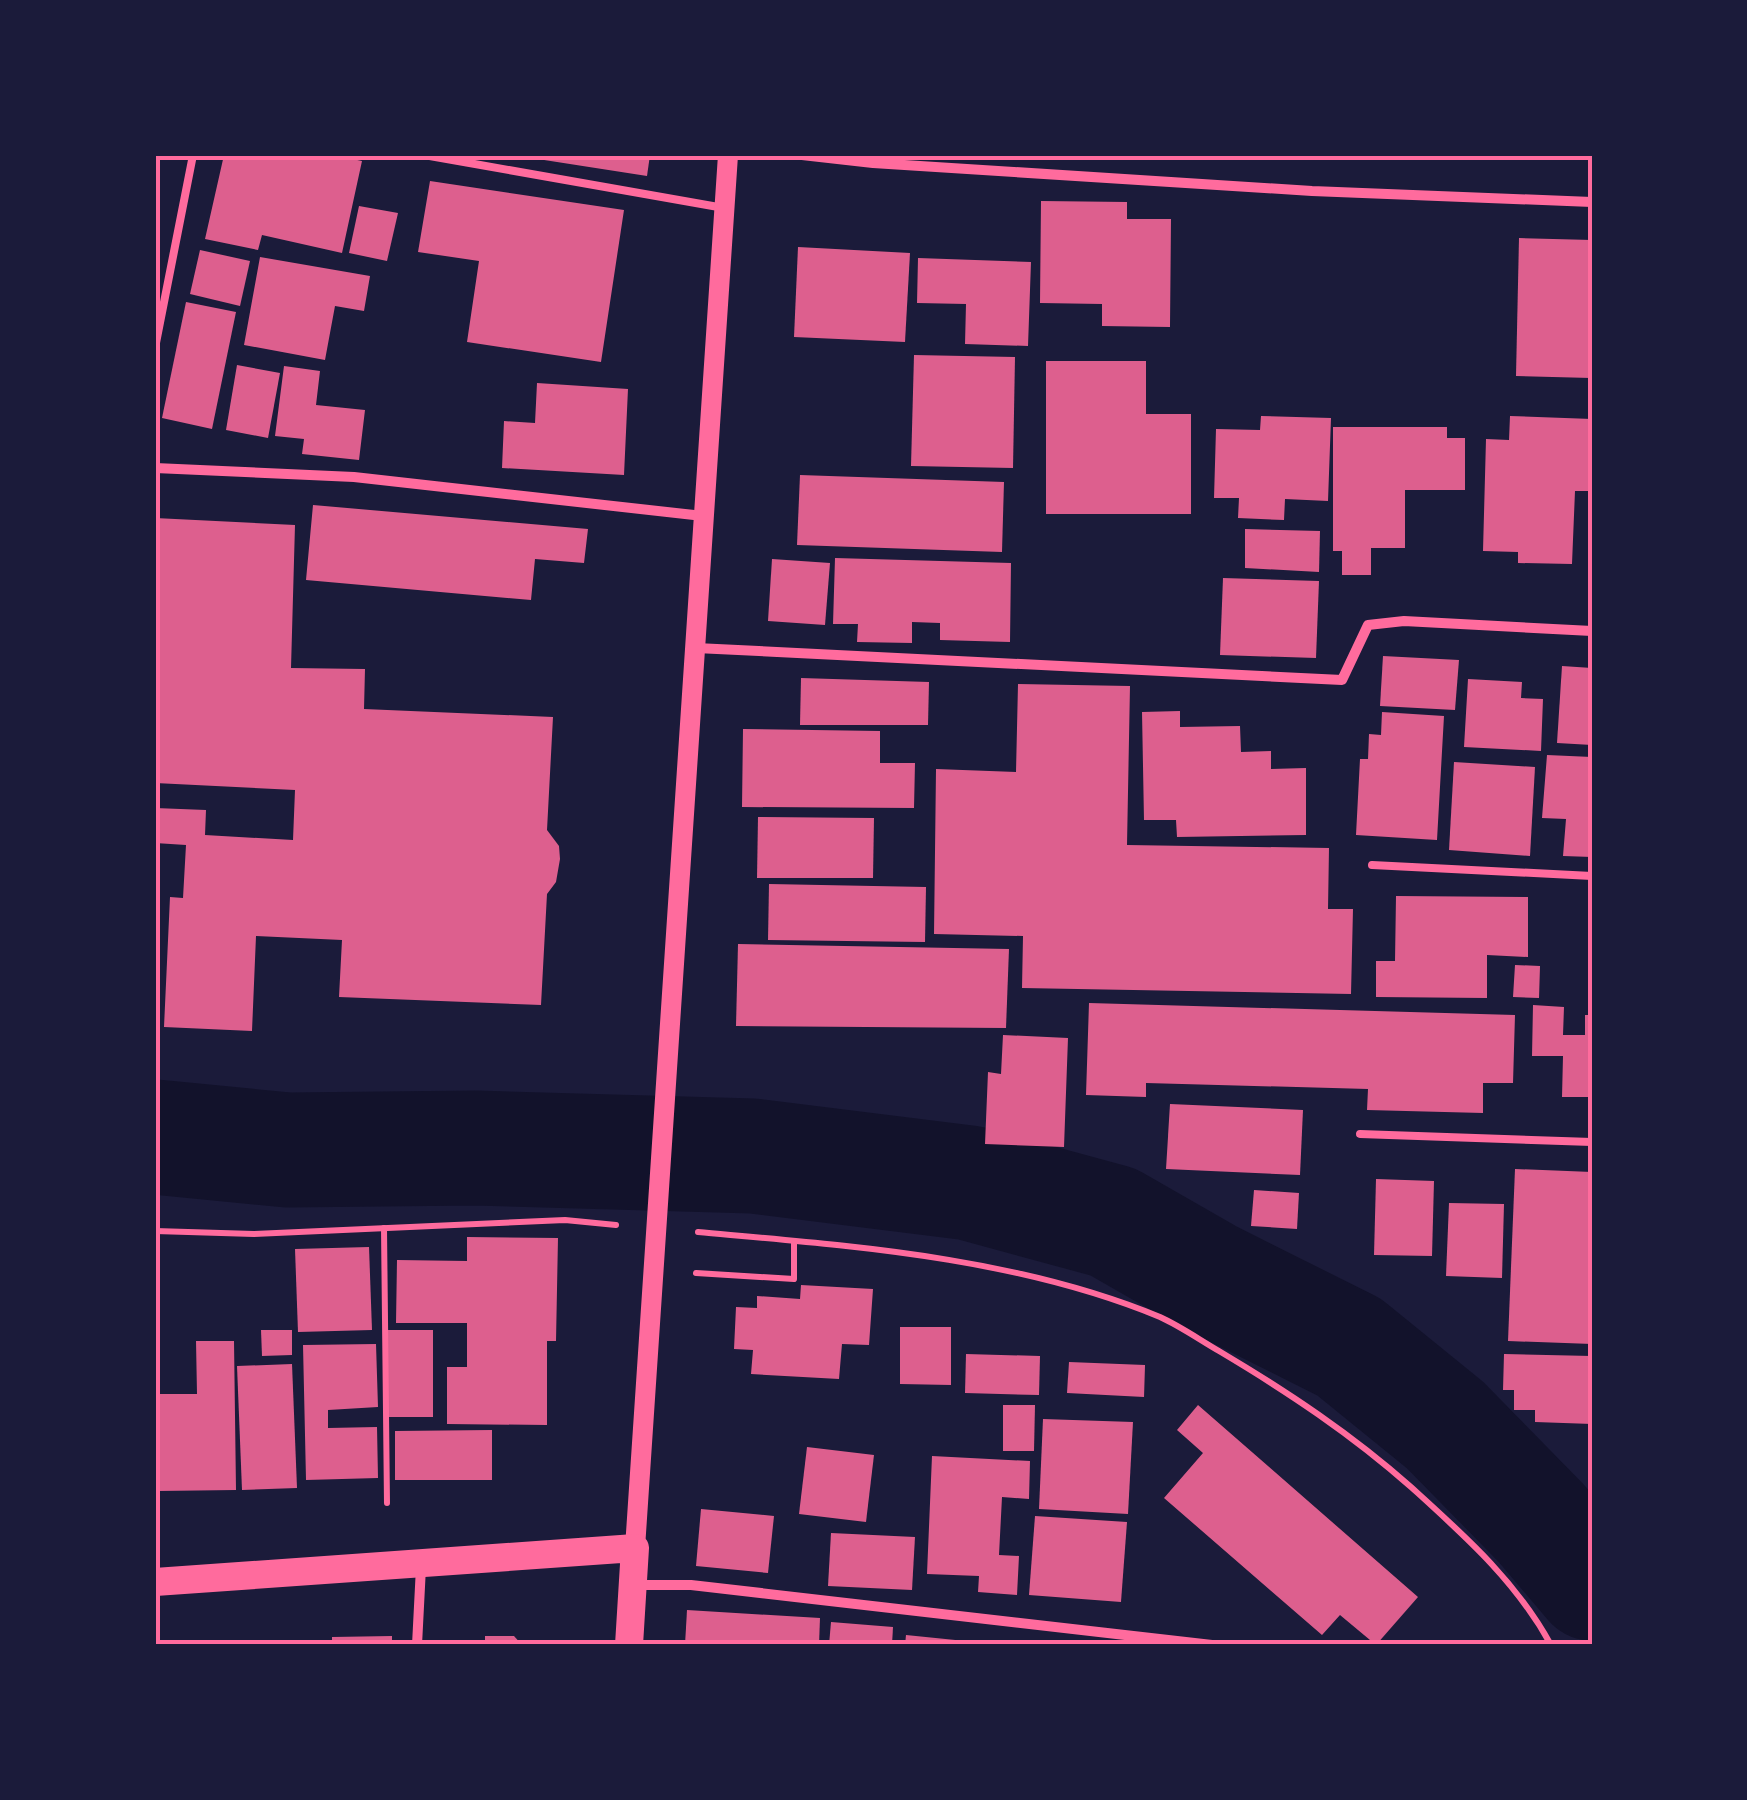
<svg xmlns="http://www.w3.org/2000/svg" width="1747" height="1800" viewBox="0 0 1747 1800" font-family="'Fira Sans',sans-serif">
	<rect width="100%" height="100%" fill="#1b1b3a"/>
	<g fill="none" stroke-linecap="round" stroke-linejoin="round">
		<path stroke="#12122b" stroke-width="115" d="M155,1137L288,1150L476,1148L753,1156L970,1183L1113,1222L1209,1277L1349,1347L1445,1425L1541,1523L1592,1583"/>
	</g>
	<g fill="#dd5f8e">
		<path d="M224,155H334L362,161L342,253L262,235L258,250L205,239Z"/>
		<path d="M512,155H650L647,176Z"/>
		<path d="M430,181L624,210L601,362L467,342L479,261L418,252Z"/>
		<path d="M1041,201L1127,202V219H1171L1170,327L1102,326V304L1040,303Z"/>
		<path d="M359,206L398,213L387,261L349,253Z"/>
		<path d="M1519,238L1592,240L1591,378L1516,376Z"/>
		<path d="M798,247L910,253L905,342L794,337Z"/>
		<path d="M200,250L250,261L240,306L190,294Z"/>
		<path d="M260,257L370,276L364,311L335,306L325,360L244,345Z"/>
		<path d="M918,258L1031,262L1028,346L965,344L966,304L917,303Z"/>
		<path d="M186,302L236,312L212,429L162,418Z"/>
		<path d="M914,355L1015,357L1013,468L911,466Z"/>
		<path d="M1046,361H1146V414H1191V514H1046Z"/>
		<path d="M237,365L280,373L268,438L226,430Z"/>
		<path d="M284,366L320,371L316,405L365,410L359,460L302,454L304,439L275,436Z"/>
		<path d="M537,383L628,389L624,475L502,468L504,421L535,423Z"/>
		<path d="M1261,416L1331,418L1328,501L1285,499L1284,520L1238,518L1239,498H1214L1216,429L1260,430Z"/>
		<path d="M1510,416L1592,419V491H1575L1572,564L1518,563V552L1483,551L1486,439L1509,440Z"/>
		<path d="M1333,427H1447V438H1465V490H1405V548H1371V575H1342V551H1333Z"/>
		<path d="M800,475L1004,482L1002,552L797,545Z"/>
		<path d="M313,505L588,529L584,563L535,559L531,600L306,580Z"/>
		<path d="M155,518L295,525L291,668L365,669L364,709L553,717L547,830L559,846L560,859L556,882L547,894L541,1005L339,997L342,940L256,936L252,1031L164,1027L170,897L183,898L186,845L155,843V808L206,810L205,835L293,840L295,790L155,783Z"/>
		<path d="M1245,529L1320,531L1319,572L1245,568Z"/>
		<path d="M835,558L1011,563L1010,642L940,640V623L912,622V643L857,642L858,624H833Z"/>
		<path d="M772,559L830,563L825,625L768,621Z"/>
		<path d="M1223,578L1319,581L1316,658L1220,655Z"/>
		<path d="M1383,656L1459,660L1455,710L1380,706Z"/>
		<path d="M1562,666L1592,668V745L1557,743Z"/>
		<path d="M801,678L929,682L928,725H800Z"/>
		<path d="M1468,679L1522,682L1521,698L1543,699L1541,751L1464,747Z"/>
		<path d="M1018,684L1130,686L1127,845L1329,848L1328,909H1353L1351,994L1022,988L1023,936L934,934L936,769L1016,772Z"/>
		<path d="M1180,711V727L1240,726L1241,752L1271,751V769L1306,768V835L1177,837L1176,820H1144L1142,712Z"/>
		<path d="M1382,712L1444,716L1437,840L1356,835L1360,759H1368L1369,734L1381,735Z"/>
		<path d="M743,729L880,731V763H915L914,808L742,807Z"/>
		<path d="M1547,755L1592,757V857L1563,856L1566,819L1542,818Z"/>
		<path d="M1454,762L1535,767L1530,856L1449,850Z"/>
		<path d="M758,817L874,818L873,878H757Z"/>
		<path d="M769,884L926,887L925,942L768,940Z"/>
		<path d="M1396,896L1528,897V957L1487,955V998L1376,997V961H1395Z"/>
		<path d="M738,944L1009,949L1006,1028L736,1026Z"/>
		<path d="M1515,965L1540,966L1539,998L1513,997Z"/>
		<path d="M1089,1003L1515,1015L1513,1083H1483V1113L1367,1110L1368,1089L1146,1083V1097L1086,1095Z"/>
		<path d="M1533,1005L1564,1007L1563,1035H1585V1015H1592V1097H1562L1563,1056H1532Z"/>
		<path d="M1003,1035L1068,1038L1064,1147L985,1144L988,1072L1001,1074Z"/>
		<path d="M1170,1104L1303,1110L1300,1175L1166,1169Z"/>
		<path d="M1515,1169L1592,1172V1344L1508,1341Z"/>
		<path d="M1376,1179L1434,1181L1432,1256L1374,1255Z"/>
		<path d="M1254,1190L1299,1193L1297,1229L1251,1226Z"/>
		<path d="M1449,1203L1504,1204L1502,1278L1446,1276Z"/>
		<path d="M467,1237L558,1238L556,1341H547V1425L447,1424V1367H467V1323H396L397,1260L467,1261Z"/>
		<path d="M369,1247L372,1330L298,1332L295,1249Z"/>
		<path d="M801,1285L873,1289L869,1345L842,1344L839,1379L751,1374L753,1350L734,1349L736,1307L757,1308V1296L800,1299Z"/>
		<path d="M900,1327H951V1385L900,1384Z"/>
		<path d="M261,1330H292V1355L262,1356Z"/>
		<rect x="388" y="1330" width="45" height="87"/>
		<path d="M196,1341H234L236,1490L158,1491V1394H197Z"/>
		<path d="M376,1344L378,1407L328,1410V1428L377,1427L378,1478L306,1480L303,1345Z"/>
		<path d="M966,1354L1040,1356L1039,1395L965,1393Z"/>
		<path d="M1504,1354L1592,1356V1424L1535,1422V1410H1514V1390H1503Z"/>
		<path d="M1069,1362L1145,1365L1144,1397L1067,1393Z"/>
		<path d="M292,1364L297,1488L242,1490L237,1366Z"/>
		<path d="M1003,1405H1035L1034,1451H1003Z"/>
		<path d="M1198,1405L1418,1597L1376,1645L1340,1615L1322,1635L1164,1498L1203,1453L1177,1430Z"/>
		<path d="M1043,1419L1133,1422L1128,1514L1039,1509Z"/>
		<path d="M492,1430V1480H395V1431Z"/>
		<path d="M807,1447L874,1455L866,1522L799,1514Z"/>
		<path d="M932,1456L1030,1461L1029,1499L1002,1497L999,1555L1019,1556L1017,1595L978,1592L979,1576L927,1574Z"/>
		<path d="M701,1509L774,1516L768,1573L696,1566Z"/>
		<path d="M1035,1516L1127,1522L1121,1602L1029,1595Z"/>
		<path d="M831,1533L915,1537L912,1590L828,1586Z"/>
		<path d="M687,1610L820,1618L819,1645H685Z"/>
		<path d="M831,1622L893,1627L892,1645H829Z"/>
		<path d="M906,1635L975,1642V1645H905Z"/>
		<path d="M392,1636V1645H332V1637Z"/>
		<path d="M485,1636H514L522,1645H485Z"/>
	</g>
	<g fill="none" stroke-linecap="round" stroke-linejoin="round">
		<g stroke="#ff6b9d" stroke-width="6">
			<path d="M384,1228L387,1503"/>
			<path d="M155,1231L254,1234L565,1220L616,1225"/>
			<path d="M698,1232C852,1246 1015,1257 1160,1317C1180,1326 1200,1340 1219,1351C1288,1392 1351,1434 1411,1487C1465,1536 1516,1581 1551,1645"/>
			<path d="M696,1273L794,1279V1243"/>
		</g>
		<g stroke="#ff6b9d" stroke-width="8">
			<path d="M424,155L724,208"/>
			<path d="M155,348L193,155"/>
			<path d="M1372,865L1592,876"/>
			<path d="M1360,1134L1592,1142"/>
		</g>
		<g stroke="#ff6b9d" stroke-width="10">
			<path d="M802,155L873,163L1312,191L1592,202"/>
			<path d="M155,468L354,477L703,516"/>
			<path d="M696,648L1342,680L1368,625L1404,621L1592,631"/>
			<path d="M637,1585H691L1212,1645"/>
			<path d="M417,1645L421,1567"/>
		</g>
		<path stroke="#ff6b9d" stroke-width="20" d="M635,1548L728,155"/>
		<path stroke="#ff6b9d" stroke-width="28" d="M155,1582L635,1548L629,1645"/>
	</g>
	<rect width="1747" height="1800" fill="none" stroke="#1b1b3a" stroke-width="315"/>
	<rect x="158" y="158" width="1432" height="1484" fill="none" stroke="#ff6b9d" stroke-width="4"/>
</svg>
